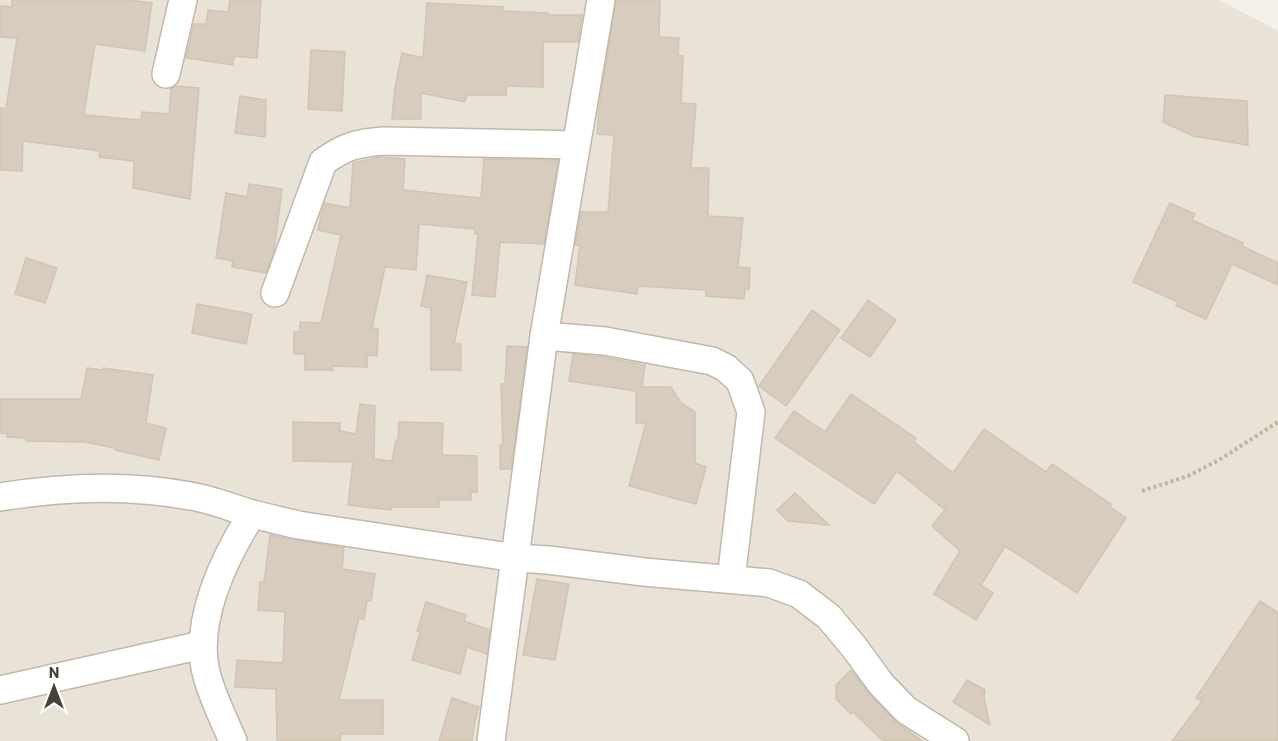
<svg xmlns="http://www.w3.org/2000/svg" width="1278" height="741" viewBox="0 0 1278 741" font-family="Barlow,sans-serif">
	<rect width="100%" height="100%" fill="#f5f1e8"/>
	<path fill="#e9e2d6" d="M0,0H1219L1278,31V741H0Z"/>
	<g fill="#d7ccbd" stroke="#d2c4b0" stroke-width="1.5">
		<path d="M12,0H128L152,3L145,51L95,44L84,115L141,120L142,112L169,114L171,89L175,86L199,88L190,199L133,188L134,161L99,157L100,151L23,141L22,171L0,170V108L6,109L17,38L0,37V6L12,7Z"/>
		<path d="M230,0H261L257,58L234,56L233,65L186,58L194,24H206L208,10L228,12Z"/>
		<path d="M616,0H660L659,37L679,38L678,55L683,56L681,103L696,104L691,168H709L708,216L743,218L738,267L750,268L749,289H745L744,299L706,296V290L638,286L637,294L575,285L580,245H575L581,212H608L614,135L597,134L599,107Z"/>
		<path d="M427,3L503,7V11L548,13V15H582L578,42H543V87L506,86V95H467L465,102L421,93V119H392L395,88L402,53L423,58Z"/>
		<path d="M311,50L345,52L342,111L308,109Z"/>
		<path d="M1165,95L1247,101L1248,145L1193,136L1163,122Z"/>
		<path d="M240,96L266,100L265,137L235,133Z"/>
		<path d="M379,157L405,159L403,190L481,198L484,159L558,160L544,244L500,242L495,297L472,295L478,234H475V229L419,224L416,270L385,267L372,328L378,329L377,356L367,355V367L333,366V370H305V354H294V332H300V322L321,323L341,235L318,230L322,212L325,203L350,208L353,163Z"/>
		<path d="M249,184L282,189L274,251L266,273L232,267L233,261L216,258L226,193L247,197Z"/>
		<path d="M1170,203L1195,214L1192,220L1243,243L1242,246L1278,263V285L1232,264L1206,319L1176,306L1178,302L1133,282Z"/>
		<path d="M26,258L57,268L45,303L15,294Z"/>
		<path d="M427,275L467,282L454,344H461V370H431V308L421,306Z"/>
		<path d="M868,300L896,320L870,357L841,338Z"/>
		<path d="M197,304L252,314L246,344L192,333Z"/>
		<path d="M812,310L840,330L786,406L759,386Z"/>
		<path d="M507,346L527,347L511,469H500V445H503L501,384H505Z"/>
		<path d="M573,354L603,357L645,365L642,387H671L681,403L695,412V463L706,467L696,504L629,486L646,423H636V391L569,381Z"/>
		<path d="M87,368L102,370L103,368L153,375L146,423L166,428L159,460L115,450V448L84,442L26,441V438L7,437V434L0,433V399H81Z"/>
		<path d="M851,394L916,438L914,442L953,473L984,429L1046,472L1052,464L1111,504L1110,507L1126,518L1077,593L1005,546L981,585L993,593L976,620L934,594L960,551L932,526L945,510L897,471L874,504L775,438L794,411L825,432Z"/>
		<path d="M360,404L375,406L374,459L392,461L396,440H398L399,422L443,423L442,455L477,456V492H471V500H439V507H391V510L348,505L353,462L293,461V422L340,423V431L356,434Z"/>
		<path d="M795,493L829,525L788,521L777,510Z"/>
		<path d="M270,535L344,548L342,569L375,574L371,601H367L364,619L359,618L339,700H383V734H341L340,741H277L276,689L235,687L237,660L283,663L285,612L258,610L260,582H264Z"/>
		<path d="M537,579L569,584L555,660L523,655Z"/>
		<path d="M1260,601L1278,613V741H1172L1202,701L1196,698Z"/>
		<path d="M426,602L466,615L464,621L490,630L487,654L467,647L460,674L412,660L420,632L417,631Z"/>
		<path d="M851,670L870,695L895,721L922,741H883L853,712L851,714L836,699V685Z"/>
		<path d="M967,680L985,690L984,698L990,725L953,702Z"/>
		<path d="M452,698L479,707L475,721L472,741H439Z"/>
	</g>
	<g fill="none" stroke-linecap="round" stroke-linejoin="round">
		<g stroke="#c1b8aa" stroke-width="30">
			<g id="street">
				<path d="M166,74L183,0"/>
				<path d="M275,293L323,162C345,146 357,143 384,141L576,145"/>
				<path d="M544,336L605,341L712,361L726,368L740,381L751,412L731,579"/>
				<path d="M0,497C62,487 127,484 190,496C211,499 232,508 252,514"/>
				<path d="M0,690L202,645"/>
				<path d="M233,741C224,720 213,698 207,676C192,624 224,558 252,514L298,525L516,558L548,560L644,572L769,583L799,594L829,617L854,647L881,684L906,710L955,741"/>
				<path d="M491,741L544,336L601,0"/>
			</g>
		</g>
		<path stroke="#c4b49b" stroke-width="4" stroke-dasharray="3 3" stroke-linecap="butt" d="M1142,491L1188,476L1219,460L1278,422"/>
		<use href="#street" stroke="#fff" stroke-width="27"/>
	</g>
	<g transform="translate(54 687)" stroke="#ffffff" stroke-width="4.5" paint-order="stroke">
	<path d="M0-4.5L10 22L0 15L-10 22Z" fill="#494136"/>
	<text y="-9" font-size="16" font-weight="bold" text-anchor="middle" fill="#494136">N</text>
	</g>
</svg>
